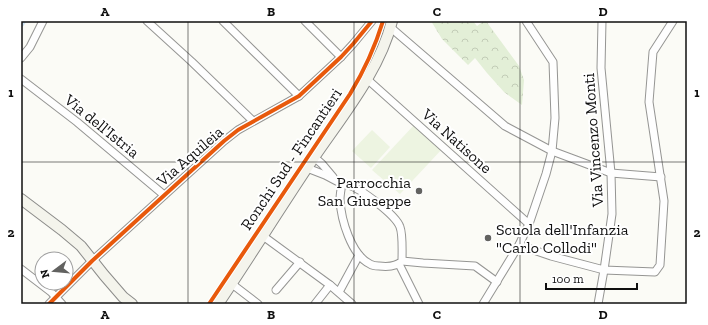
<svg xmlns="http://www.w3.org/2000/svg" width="708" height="325" viewBox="0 0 708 325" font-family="'Zilla Slab',serif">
	<defs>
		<pattern id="park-crowns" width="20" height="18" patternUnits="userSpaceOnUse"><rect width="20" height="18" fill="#e3efd7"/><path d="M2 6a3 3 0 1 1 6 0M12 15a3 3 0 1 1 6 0" fill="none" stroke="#c2ccb7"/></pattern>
	</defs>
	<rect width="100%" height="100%" fill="#fbfbf6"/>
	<path fill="url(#park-crowns)" d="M431,21H473L477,26L484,21H486L519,66L524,80L522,105L504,92L487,73L475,58L468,65L442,39Z"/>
	<g fill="#edf4e1">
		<path d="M416,123L443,148L400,194L372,170Z"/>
		<path d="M372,130L390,147L371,168L352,151Z"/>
	</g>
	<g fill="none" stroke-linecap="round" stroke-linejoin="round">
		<path stroke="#cee3f2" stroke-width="6" d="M21,24L23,21"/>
		<g stroke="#959593" stroke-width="9">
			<g id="street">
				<path d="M147,21L192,62L253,121"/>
				<path d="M223,21L299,96"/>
				<path d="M305,21L341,57"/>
				<path d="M390,27L505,126L552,151L611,173L661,177"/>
				<path d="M21,58L30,47L43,21"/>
				<path d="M21,79L77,122L164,195"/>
				<path d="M367,79L529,224"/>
				<path d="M314,157L322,164L333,177"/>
				<path d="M307,168L325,175L342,184"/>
				<path d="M342,184C344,185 346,184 348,185C360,188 396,215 400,227C403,235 402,253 402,261C397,266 387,267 379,266C377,266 373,266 370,264C351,255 341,219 340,200C340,195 341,189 342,184Z"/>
				<path d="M263,236L330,285L352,304"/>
				<path d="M519,245L551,256L604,270L655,272L660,265L664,201L649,102L653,52L673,21"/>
				<path d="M402,261L423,263L475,266L497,282"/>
				<path d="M399,264L419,304"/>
				<path d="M21,269L51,292L62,304"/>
				<path d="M232,284L258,304"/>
				<path d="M276,290L300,262"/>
				<path d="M339,292L359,255"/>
				<path d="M49,304L92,261L224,141L238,130L299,96L341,57L353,44L372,21"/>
				<path d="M315,304L330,285"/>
				<path d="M483,304L519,245L529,224L546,174L552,151L555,118L553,62L526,21"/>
				<path d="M598,304L604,270L612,214L611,173L601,68L602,21"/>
			</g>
		</g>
		<g stroke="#8c8c8a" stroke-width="12">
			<g id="secondary">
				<path d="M21,199L62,230L81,246L104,275L123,297L132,304"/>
				<path d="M218,304C251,255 282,205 315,156C343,115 380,70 392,21"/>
			</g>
		</g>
		<use href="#street" stroke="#fefefe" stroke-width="7"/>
		<use href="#secondary" stroke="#f4f4ec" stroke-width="10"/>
		<g stroke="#fff" stroke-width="6">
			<g id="cycleway">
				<path d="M49,304L92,261L224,141L238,130L299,96L341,57L353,44L372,21"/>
				<path d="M209,304L350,94C364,71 375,47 383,21"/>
			</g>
		</g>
		<use href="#cycleway" stroke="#e8590c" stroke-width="4"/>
	</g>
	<path fill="none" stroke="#0f0f0f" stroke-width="1" stroke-opacity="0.55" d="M188,21V304M354,21V304M520,21V304M21,162H687"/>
	<g fill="#626260" stroke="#fff" stroke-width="1.5">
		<circle cx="419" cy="191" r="4"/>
		<circle cx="488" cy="238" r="4"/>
	</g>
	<g text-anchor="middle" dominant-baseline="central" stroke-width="4" stroke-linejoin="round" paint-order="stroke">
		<g font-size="16" fill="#0f0f0f" stroke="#fff">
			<text transform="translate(102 126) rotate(39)">Via dell'Istria</text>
			<text transform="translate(593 140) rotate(-94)">Via Vincenzo Monti</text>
			<text transform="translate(457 141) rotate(42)">Via Natisone</text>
			<text transform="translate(190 156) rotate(-41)">Via Aquileia</text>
			<text transform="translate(291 159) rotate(-56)">Ronchi Sud - Fincantieri</text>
		</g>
		<g font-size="16" fill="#0f0f0f" stroke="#fff" text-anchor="end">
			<text x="411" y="182">Parrocchia<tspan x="411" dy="18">San Giuseppe</tspan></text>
			<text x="496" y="229" text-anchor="start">Scuola dell'Infanzia<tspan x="496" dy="18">"Carlo Collodi"</tspan></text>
		</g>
	</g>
	<rect width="708" height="325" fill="none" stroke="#ffffff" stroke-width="44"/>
	<g transform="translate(54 271) rotate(254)"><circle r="19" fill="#ffffff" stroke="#9f9f9f"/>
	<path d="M0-3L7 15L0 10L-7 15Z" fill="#626260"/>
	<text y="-6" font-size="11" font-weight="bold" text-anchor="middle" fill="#0f0f0f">N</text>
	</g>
	<path d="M546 283v6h91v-6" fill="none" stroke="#0f0f0f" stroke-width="2"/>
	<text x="552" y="283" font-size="12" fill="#0f0f0f" stroke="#ffffff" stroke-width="3" paint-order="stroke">100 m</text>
	<rect x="22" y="22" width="664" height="281" fill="none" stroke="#0f0f0f" stroke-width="1.5"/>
	<g font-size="13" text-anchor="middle" font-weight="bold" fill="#0f0f0f">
		<text x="105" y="16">A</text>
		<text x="271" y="16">B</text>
		<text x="437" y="16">C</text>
		<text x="603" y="16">D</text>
		<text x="11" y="97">1</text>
		<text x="697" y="97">1</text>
		<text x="11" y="237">2</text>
		<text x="697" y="237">2</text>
		<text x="105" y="319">A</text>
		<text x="271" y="319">B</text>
		<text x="437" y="319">C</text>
		<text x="603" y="319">D</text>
	</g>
</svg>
